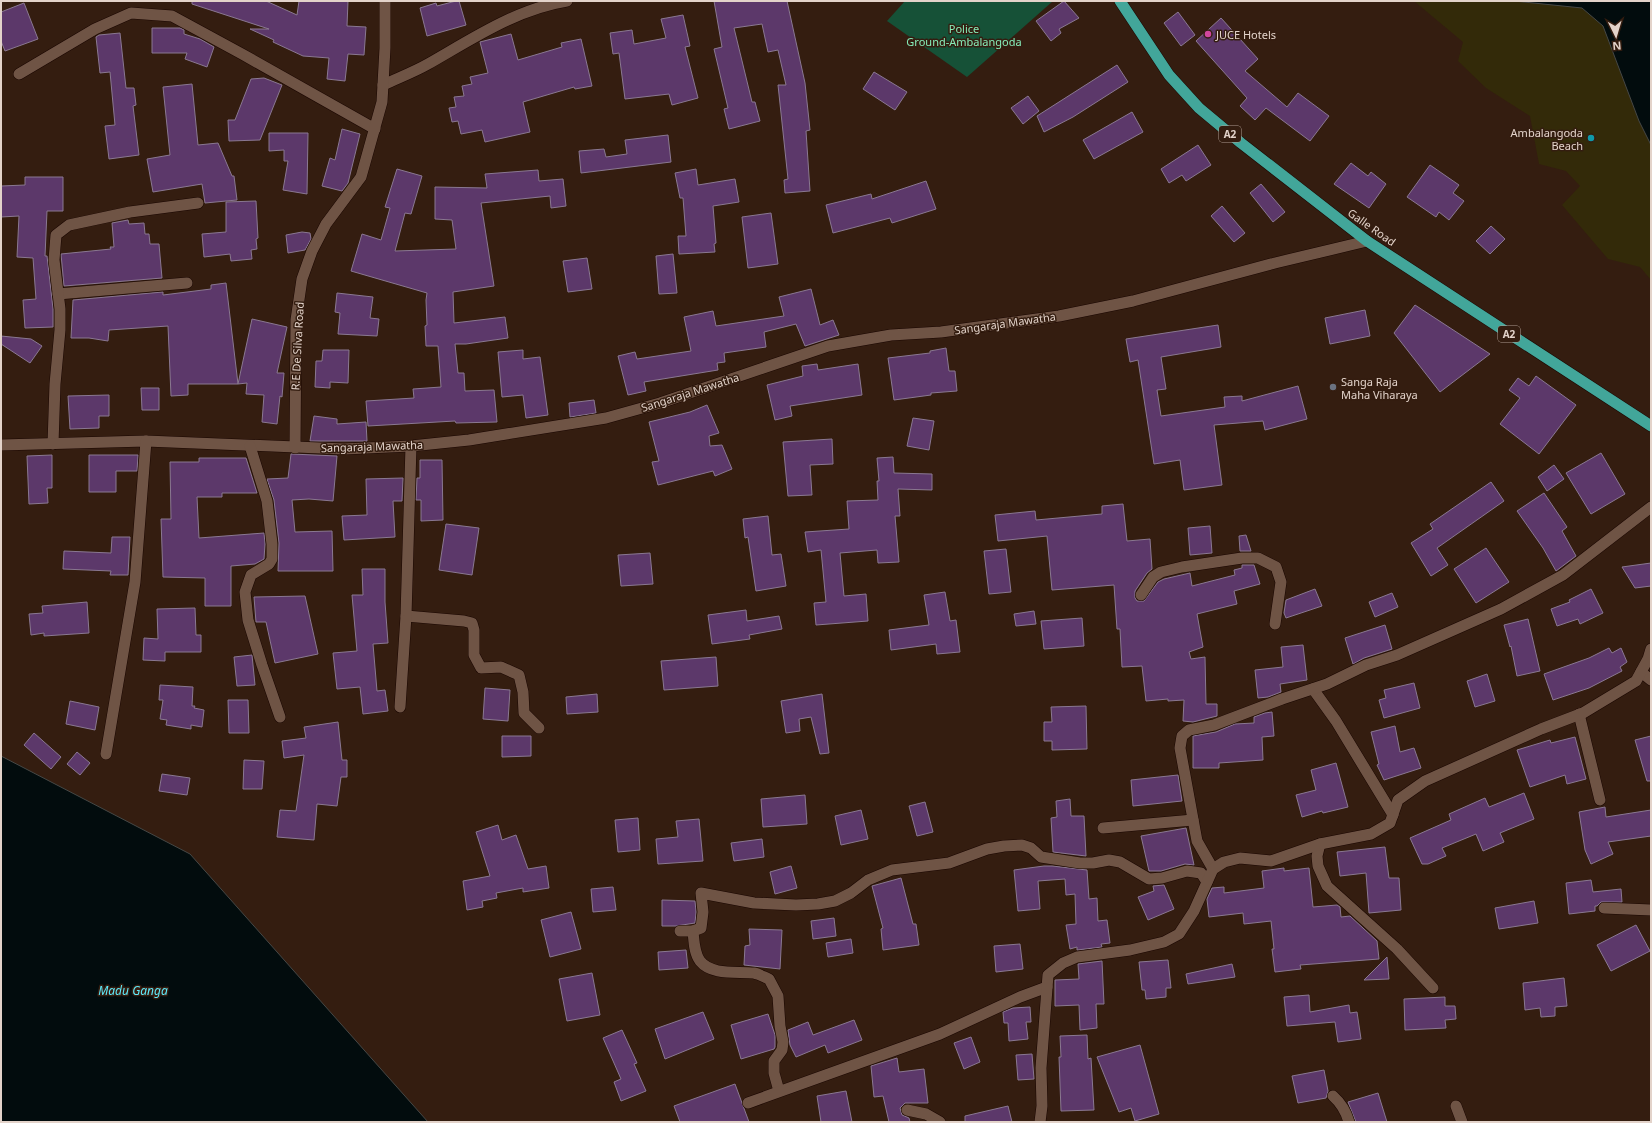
<svg xmlns="http://www.w3.org/2000/svg" width="1652" height="1123" viewBox="0 0 1652 1123" font-family="'Noto Sans',sans-serif">
	<rect width="100%" height="100%" fill="#341d10"/>
	<path fill="#165137" d="M905,1H1053L967,77L887,21Z"/>
	<path fill="#332a09" d="M1414,1H1514L1582,8L1603,26L1639,121L1651,145V280L1640,267L1608,259L1562,205L1580,186L1566,171L1539,164L1530,116L1486,88L1458,61L1463,42Z"/>
	<g fill="#020c0d" stroke="#464846">
		<path d="M1514,1H1651V145L1639,121L1603,26L1582,8Z"/>
		<path d="M1,756L190,854L428,1122H1Z"/>
	</g>
	<g fill="#5c386a" stroke="#8a7891">
		<path d="M192,1H266L297,15L299,1H348L347,26L366,27L364,55L348,54L345,81L327,79L329,58L303,56L273,42L274,40L250,29H269L192,4Z"/>
		<path d="M456,1H459L466,25L427,36L420,8L436,3L437,6Z"/>
		<path d="M714,1H787L805,83L810,130L806,131L810,191L785,193L784,180L788,179L778,85H786L778,50L768,52L762,24L734,28L752,102H755L760,121L729,129L724,109L728,108L714,49L722,47Z"/>
		<path d="M1064,1L1079,18L1059,29L1061,33L1051,41L1036,21Z"/>
		<path d="M24,3L38,39L5,51L1,41V12Z"/>
		<path d="M1178,12L1195,35L1181,46L1164,23Z"/>
		<path d="M683,15L690,46L685,47L698,98L672,105L669,94L625,99L619,53L613,54L610,33L632,30L634,44L666,38L661,19Z"/>
		<path d="M1221,18L1258,59L1245,71L1287,107L1298,93L1329,116L1310,141L1266,108L1255,120L1240,106L1247,98L1196,41Z"/>
		<path d="M152,28H180L184,30V34L200,39L214,47L207,67L185,59L187,53H152Z"/>
		<path d="M120,33L126,88H134L136,105L133,106L139,155L109,159L105,126L115,125L110,72L100,73L96,37L99,35Z"/>
		<path d="M511,34L518,60L562,47L561,43L581,39L592,86L575,89L574,87L523,102L530,132L485,142L482,130L461,134L458,121L452,122L449,108L456,107L454,97L464,96L462,86L472,84L470,77L488,73L480,42Z"/>
		<path d="M1117,65L1128,82L1073,117L1044,132L1037,116Z"/>
		<path d="M874,72L907,92L895,110L863,89Z"/>
		<path d="M264,78L282,85L260,140L229,141L228,120H235L251,79Z"/>
		<path d="M192,84L198,145L218,143L232,176H234L237,200L205,203L202,184L153,192L147,159L170,155L163,87Z"/>
		<path d="M1028,96L1039,111L1023,124L1011,108Z"/>
		<path d="M1132,112L1143,132L1094,159L1083,140Z"/>
		<path d="M342,129L360,134L348,183L342,191L322,186L330,158L335,160Z"/>
		<path d="M269,133H308L307,194L283,190L288,161H284V150L269,151Z"/>
		<path d="M668,135L671,162L581,173L579,151L604,149L606,157L627,154L625,140Z"/>
		<path d="M1198,145L1211,165L1186,181L1182,175L1169,183L1161,169Z"/>
		<path d="M1351,163L1368,176L1371,172L1386,184L1369,208L1334,184Z"/>
		<path d="M1430,165L1459,185L1453,193L1464,201L1449,220L1439,212L1436,217L1407,197Z"/>
		<path d="M397,169L422,176L411,214L405,213L395,251L456,249L452,220L435,219V187L487,188L485,174L538,170L539,181L563,179L566,206L551,208L550,196L481,203L494,286L453,292L454,323L505,317L508,338L466,344H455L458,373H464L465,391L494,390L497,422L456,423L455,421L368,426L366,401L414,398L413,389L441,387L438,346H426L425,326L427,325L426,300L427,293L351,271L362,234L381,240L390,208L385,207Z"/>
		<path d="M696,169L698,185L735,179L739,202L713,206L716,243L714,244L715,252L679,254L678,236H686L683,198H680L675,173Z"/>
		<path d="M25,177H63V211H47L45,256H47L53,309V327L25,328L23,300L36,299L33,258L17,257L19,216L1,217V186L25,185Z"/>
		<path d="M926,181L936,209L892,223L890,218L833,233L826,205L871,194L872,199Z"/>
		<path d="M1261,184L1285,212L1273,222L1250,193Z"/>
		<path d="M256,201L258,238L256,239L257,249L251,250L252,259L231,261L230,254L204,257L202,234L226,232V202Z"/>
		<path d="M1222,206L1245,233L1234,242L1211,216Z"/>
		<path d="M771,213L778,264L748,268L742,217Z"/>
		<path d="M128,220L129,224L144,223L145,234H149L150,244H159L162,278L64,286L61,254L111,249L110,247H114L112,223Z"/>
		<path d="M1491,226L1505,239L1490,254L1476,241Z"/>
		<path d="M302,232L310,233L311,239L305,250L288,253L286,235Z"/>
		<path d="M673,254L677,293L659,294L656,256Z"/>
		<path d="M587,258L592,289L568,292L563,261Z"/>
		<path d="M226,283L238,384H188V395L171,396L168,326L109,330L108,341L89,338H71L73,300L163,292V295L211,289V285Z"/>
		<path d="M811,289L820,325L833,320L839,335L805,346L796,324L764,332L766,347L724,353L725,362L717,363L718,370L644,382L646,391L628,395L618,356L635,352L637,359L691,351L684,317L713,311L716,326L784,316L779,297Z"/>
		<path d="M337,293L373,297L370,318L379,319L377,336L338,334L340,313L335,312Z"/>
		<path d="M1415,305L1490,354L1440,392L1394,333Z"/>
		<path d="M1365,310L1370,336L1330,344L1325,318Z"/>
		<path d="M252,319L287,327L277,373H284L282,397L280,396L277,424L262,422L264,395L246,394L247,383L238,384Z"/>
		<path d="M1218,325L1221,347L1161,357L1166,389L1157,390L1161,416L1225,407L1224,397L1242,396V401L1298,386L1307,419L1265,430L1263,421L1214,425L1222,485L1184,490L1180,460L1154,464L1138,360L1130,362L1126,339Z"/>
		<path d="M1,336L31,339L42,346L30,363L1,344Z"/>
		<path d="M946,348L949,371H955L957,391L931,393V395L894,400L888,358L930,353V351Z"/>
		<path d="M323,350H349L348,383L330,382V388L315,387L316,361H322Z"/>
		<path d="M523,350V359L540,357L548,415L526,418L523,395L502,397L498,352Z"/>
		<path d="M817,364L818,370L858,364L862,395L790,406L792,416L775,420L767,385L803,376L802,366Z"/>
		<path d="M1536,376L1576,405L1539,454L1500,424L1520,398L1509,390L1518,378L1529,386Z"/>
		<path d="M141,388H159V410H142Z"/>
		<path d="M109,395V416H99V428L70,429L68,396Z"/>
		<path d="M594,400L596,413L570,417L569,403Z"/>
		<path d="M707,405L719,433L709,436L710,446L722,445L732,469L715,476L713,471L658,485L652,462L659,461L649,422L690,412Z"/>
		<path d="M314,416L337,419V424L366,422L367,441H310Z"/>
		<path d="M913,418L934,421L929,450L907,446Z"/>
		<path d="M832,439L833,464L810,465L812,495L788,496L783,442Z"/>
		<path d="M1601,453L1625,494L1591,514L1566,473Z"/>
		<path d="M291,454L337,456L333,501L309,499L292,500L295,532L332,531L333,571H278L279,543L274,500L267,479L288,478Z"/>
		<path d="M52,455V488H47L48,503L29,504L27,456Z"/>
		<path d="M89,455H138L137,471H116V492H89Z"/>
		<path d="M893,457L894,473L932,474V490L898,489L900,516H895L899,562L878,563L877,550L840,553L844,596L866,594L868,621L816,625L814,603L826,602L821,550L808,552L805,532L849,529L847,501L878,500L877,481H879L877,458Z"/>
		<path d="M199,458H246L257,493H222V497H197L199,538L264,533L265,544L264,559L255,564L231,566V606H205V578L163,577L161,519H171L170,462H199Z"/>
		<path d="M420,460H442L443,520L421,521V500H416L417,478H420Z"/>
		<path d="M1554,465L1564,479L1547,491L1538,477Z"/>
		<path d="M403,478L402,501H393L395,537L344,540L342,516L367,515L366,479Z"/>
		<path d="M1491,482L1504,501L1437,548L1448,565L1431,576L1411,543L1433,529L1430,524Z"/>
		<path d="M1544,493L1567,527L1562,531L1576,556L1556,571L1543,548L1517,511Z"/>
		<path d="M1123,504L1127,541L1150,539L1152,569L1147,573L1135,591V598L1137,601H1144L1158,582L1164,579L1190,573L1192,586L1235,575L1234,570L1242,568V565H1254L1260,584L1234,591L1237,604L1197,614L1203,647L1189,652L1191,659L1205,657L1206,704H1217V716L1193,722L1183,721L1184,700L1168,701V699L1146,701L1142,666L1122,667L1120,629H1117L1114,585L1052,590L1047,536L998,541L995,515L1035,511L1036,520L1102,514V506Z"/>
		<path d="M768,516L772,555L781,554L786,586L756,591L748,537L745,538L743,519Z"/>
		<path d="M446,524L479,528L472,575L439,570Z"/>
		<path d="M1210,526L1212,553L1190,555L1188,528Z"/>
		<path d="M1246,535L1251,551H1240L1239,536Z"/>
		<path d="M112,537H130L128,575H110L111,571L63,569L64,551L111,553Z"/>
		<path d="M1486,548L1509,582L1476,603L1454,569Z"/>
		<path d="M1006,549L1011,592L989,594L984,551Z"/>
		<path d="M650,553L653,584L621,586L618,555Z"/>
		<path d="M1651,563V586L1635,588L1622,567Z"/>
		<path d="M362,569H385V602L388,643L373,644L377,691L385,690L388,711L363,714L360,687L337,689L333,653L357,651L352,595H363Z"/>
		<path d="M1315,589L1322,606L1286,618L1284,613L1286,600Z"/>
		<path d="M1591,589L1603,613L1580,624L1578,619L1557,626L1551,609L1570,602L1569,600Z"/>
		<path d="M945,592L950,621L956,620L960,652L937,654L936,644L891,650L889,630L929,625L924,595Z"/>
		<path d="M1392,593L1398,607L1375,617L1369,602Z"/>
		<path d="M305,596L318,654L275,663L266,622H256L254,597Z"/>
		<path d="M87,602L89,633L44,636V633L31,635L29,614L43,613L42,606Z"/>
		<path d="M195,608L196,635H201V652H165V661L143,660L144,638L158,639L157,609Z"/>
		<path d="M746,610L747,621L779,616L782,629L749,635L750,639L712,644L708,615Z"/>
		<path d="M1034,611L1036,624L1016,626L1014,614Z"/>
		<path d="M1082,618L1084,646L1044,649L1041,621Z"/>
		<path d="M1528,619L1540,671L1517,676L1511,646L1510,647L1504,625Z"/>
		<path d="M1385,625L1392,649L1364,658L1353,664L1345,638Z"/>
		<path d="M1303,645L1307,680L1280,684L1281,692L1268,697L1258,698L1255,670L1283,667L1281,647Z"/>
		<path d="M1609,648L1612,653L1621,648L1627,662L1620,667L1622,671L1589,688L1553,700L1544,674L1589,658Z"/>
		<path d="M252,655L255,685L237,686L234,657Z"/>
		<path d="M716,657L718,686L664,690L661,661Z"/>
		<path d="M1487,674L1495,701L1475,707L1467,681Z"/>
		<path d="M1414,683L1420,708L1384,718L1379,700L1386,698L1384,690Z"/>
		<path d="M160,685L193,687L192,706H195L194,708L204,710L202,727L191,725V729L166,725L167,720L160,719L163,700H159Z"/>
		<path d="M485,688L510,690L508,721L483,719Z"/>
		<path d="M597,694L598,712L567,714L566,697Z"/>
		<path d="M822,694L829,753L820,754L811,717L799,719L800,731L786,733L781,701Z"/>
		<path d="M228,700H248L249,733H229Z"/>
		<path d="M70,701L99,707L95,730L66,724Z"/>
		<path d="M1086,706L1087,749L1052,750V741H1044V722H1052L1051,707Z"/>
		<path d="M1272,712L1274,736L1262,737L1263,760L1219,763V768H1193V736L1216,732L1235,724L1254,723V717L1265,713Z"/>
		<path d="M338,722L342,760H347V777H341L337,806L317,804L314,840L277,837L280,810L296,811L304,755L284,758L282,741L306,738L304,727Z"/>
		<path d="M1395,726L1400,752L1414,748L1421,768L1384,780L1377,765L1379,764L1371,732Z"/>
		<path d="M34,733L61,757L51,769L24,745Z"/>
		<path d="M502,736H531V756L502,757Z"/>
		<path d="M1651,736V781H1647L1635,740Z"/>
		<path d="M1575,737L1586,779L1567,784L1565,775L1530,787L1517,750L1550,740L1551,743Z"/>
		<path d="M77,752L90,763L80,775L67,764Z"/>
		<path d="M244,760L264,761L262,789H243Z"/>
		<path d="M1336,763L1348,807L1323,813L1322,811L1302,817L1296,795L1316,790L1311,770Z"/>
		<path d="M162,774L190,778L187,795L159,791Z"/>
		<path d="M1178,775L1182,801L1133,806L1131,780Z"/>
		<path d="M1524,793L1534,819L1500,833L1504,842L1483,851L1476,834L1442,848L1446,856L1428,864H1422L1410,838L1451,820L1449,814L1485,798L1489,807Z"/>
		<path d="M805,795L807,824L763,827L761,799Z"/>
		<path d="M1070,799L1071,816H1084L1086,856L1053,852L1051,818L1057,817L1056,801Z"/>
		<path d="M925,802L933,832L917,836L909,806Z"/>
		<path d="M1605,807L1606,817L1651,810V836L1608,842L1613,854L1591,864L1585,850L1579,812Z"/>
		<path d="M861,810L868,839L841,845L835,816Z"/>
		<path d="M638,818L640,850L618,852L615,820Z"/>
		<path d="M699,819L703,861L658,864L656,839L678,837L676,821Z"/>
		<path d="M498,825L502,840L516,835L528,869L546,866L549,888L523,892V888L496,893L497,898L482,901L483,907L467,910L463,881L490,876L476,832Z"/>
		<path d="M1186,828L1194,865L1185,864L1161,871H1149L1141,836Z"/>
		<path d="M762,839L764,857L734,861L731,843Z"/>
		<path d="M1385,847L1389,878H1399L1401,910L1369,913L1366,873L1340,876L1337,852Z"/>
		<path d="M791,866L797,888L775,894L770,872Z"/>
		<path d="M1044,866H1052L1087,870L1089,899L1097,898L1098,921L1107,920L1110,943L1101,944L1102,947L1077,950V947L1070,949L1066,925L1076,924L1075,894L1066,895L1065,879L1038,881L1040,909L1018,911L1014,870Z"/>
		<path d="M1284,868V871L1309,868L1313,907L1337,905L1340,907L1341,917L1350,916L1377,941L1379,959L1300,965L1301,969L1275,972L1272,949H1274L1271,921L1244,924L1243,913L1209,917L1207,899L1212,888L1224,887V893L1264,888L1262,871Z"/>
		<path d="M901,878L913,924H916L919,945L883,950L881,929L883,928L872,886Z"/>
		<path d="M1591,880L1593,892L1621,889L1622,902H1601L1597,906H1595V911L1569,914L1566,883Z"/>
		<path d="M1164,885L1174,909L1148,920L1138,897L1154,891L1153,886Z"/>
		<path d="M613,887L616,910L593,912L591,889Z"/>
		<path d="M662,900L695,901L696,912L695,923L676,926H662Z"/>
		<path d="M1534,901L1538,923L1499,929L1495,908Z"/>
		<path d="M571,912L581,949L550,957L541,920Z"/>
		<path d="M834,918L836,936L813,939L811,921Z"/>
		<path d="M1636,925L1650,951L1611,971L1597,945Z"/>
		<path d="M749,929L782,930L780,969L744,965L745,946L750,945Z"/>
		<path d="M851,939L853,953L828,957L826,943Z"/>
		<path d="M1020,944L1023,969L996,972L994,946Z"/>
		<path d="M686,950L688,968L659,970L658,952Z"/>
		<path d="M1387,957L1389,979L1364,980Z"/>
		<path d="M1168,960L1171,988H1166V997L1146,999L1145,990H1142L1139,962Z"/>
		<path d="M1102,961L1104,1004H1096L1097,1028L1080,1030L1079,1005L1055,1006V980L1079,979L1078,964Z"/>
		<path d="M1232,964L1235,977L1188,984L1186,974Z"/>
		<path d="M592,973L600,1015L567,1021L559,979Z"/>
		<path d="M1564,978L1567,1006L1555,1007V1016L1541,1017L1540,1008L1525,1010L1523,983Z"/>
		<path d="M1309,995L1310,1012L1349,1005L1350,1013L1357,1012L1361,1039L1338,1042L1335,1022L1287,1026L1284,997Z"/>
		<path d="M1445,997V1006H1455L1456,1019L1445,1020L1446,1028L1405,1030L1404,999Z"/>
		<path d="M1030,1007L1031,1022H1026L1028,1039L1009,1041L1008,1023H1004L1003,1012L1013,1008Z"/>
		<path d="M703,1012L714,1039L665,1059L655,1029Z"/>
		<path d="M768,1014L775,1035V1047L774,1049L741,1059L731,1025Z"/>
		<path d="M854,1020L862,1040L828,1053L825,1045L796,1057L790,1045L788,1030L808,1022L813,1035Z"/>
		<path d="M622,1030L637,1063L634,1064L646,1091L621,1101L614,1082L621,1079L603,1038Z"/>
		<path d="M1087,1035L1088,1059L1091,1058L1094,1110L1061,1111L1059,1057H1061L1060,1036Z"/>
		<path d="M971,1037L980,1062L964,1069L954,1043Z"/>
		<path d="M1140,1045L1159,1114L1135,1121L1131,1108L1119,1112L1097,1057Z"/>
		<path d="M1032,1054L1034,1079L1018,1080L1016,1055Z"/>
		<path d="M897,1058L899,1072L924,1069L928,1103H905L900,1108L902,1115L909,1118L910,1122H889L883,1096L874,1097L871,1066Z"/>
		<path d="M1324,1070L1328,1091L1326,1098L1298,1103L1292,1076Z"/>
		<path d="M735,1084L749,1122H680L674,1106Z"/>
		<path d="M846,1091L852,1122H821L817,1096Z"/>
		<path d="M1378,1093L1387,1122H1356L1348,1102Z"/>
		<path d="M1008,1106L1012,1122H965V1116Z"/>
	</g>
	<g fill="none" stroke-linecap="round" stroke-linejoin="round">
		<g stroke="#1a0600" stroke-width="12">
			<g id="minor">
				<path d="M19,74L95,29L131,13L172,16L242,54L375,129"/>
				<path d="M383,85C398,78 414,72 428,64C472,39 516,9 567,1"/>
				<path d="M58,294L187,283"/>
				<path d="M53,444L55,384L60,330V309L54,260L56,235L69,225L130,212L198,203"/>
				<path d="M1,445L146,441L344,449L411,446L469,440L606,418L660,403L828,346L891,335L941,332L1059,316L1133,301L1275,263L1367,241"/>
				<path d="M250,446L267,501L272,544V559L269,564L251,575L245,592L248,620L262,665L280,717"/>
				<path d="M295,448L296,320L302,279L312,251L326,224L361,177L382,102L385,48V1"/>
				<path d="M1141,595L1153,577L1161,572L1182,567L1242,558H1258L1276,567L1281,582L1275,624"/>
				<path d="M406,616L464,621L472,623L474,630V655L481,668L501,667L519,675L523,692L524,713L539,728"/>
				<path d="M1641,672L1651,680"/>
				<path d="M1313,689L1336,721L1393,815"/>
				<path d="M400,707L406,616L411,446"/>
				<path d="M1579,714L1600,800"/>
				<path d="M106,754L135,582L146,441"/>
				<path d="M1103,828L1193,820"/>
				<path d="M1320,844L1317,856L1318,866L1327,886L1397,949L1433,988"/>
				<path d="M1213,869L1197,841L1180,748L1182,736L1189,730L1214,725L1282,699L1327,684L1366,665L1397,655L1501,609L1563,575L1651,507"/>
				<path d="M1604,908L1651,910"/>
				<path d="M680,931H693L701,928L703,912L701,893L754,903L796,905L818,904L835,901L851,893L868,880L892,870L949,863L987,849L1004,846L1022,845L1031,848L1041,857L1080,863H1093L1109,860L1120,862L1149,879L1162,878L1187,871L1201,873L1207,882"/>
				<path d="M693,931C694,941 694,953 700,961C712,976 738,971 754,973C759,974 764,977 769,979L778,996L780,1026L783,1042L782,1050L774,1061V1073L779,1091"/>
				<path d="M1333,1096C1342,1104 1346,1111 1349,1122"/>
				<path d="M748,1103L940,1034L1020,997L1047,987"/>
				<path d="M1456,1106L1462,1122"/>
				<path d="M907,1110L926,1114L940,1122"/>
				<path d="M1040,1122L1042,1106L1041,1068L1048,975L1063,963L1077,957L1130,950L1164,942L1179,934L1194,911L1213,869L1224,862L1240,858L1271,861L1320,844L1371,834L1390,823L1398,800L1425,781L1541,729L1583,713L1636,681L1648,659L1651,649"/>
			</g>
		</g>
		<g stroke="#1a0600" stroke-width="12">
			<path id="trunk" d="M1120,1L1169,75L1199,108L1241,143L1367,241L1651,426"/>
		</g>
		<use href="#minor" stroke="#6f5445" stroke-width="11"/>
		<use href="#trunk" stroke="#42a69a" stroke-width="11"/>
	</g>
	<circle fill="#d1479c" stroke="#341d10" stroke-width="1.5" cx="1208" cy="34" r="4"/>
	<circle fill="#0f9aa8" stroke="#341d10" stroke-width="1.5" cx="1591" cy="138" r="4"/>
	<circle fill="#6b7280" stroke="#341d10" stroke-width="1.5" cx="1333" cy="387" r="4"/>
	<g text-anchor="middle" dominant-baseline="central" stroke-width="3" stroke-linejoin="round" paint-order="stroke">
		<g fill="#341d10" stroke="#ae9c92" stroke-width="1">
			<rect x="1219" y="126" width="22" height="16" rx="3"/>
			<rect x="1498" y="326" width="22" height="16" rx="3"/>
		</g>
		<g font-size="10" font-weight="bold" fill="#e3d3ca">
			<text x="1230" y="134">A2</text>
			<text x="1509" y="334">A2</text>
		</g>
		<g font-size="11" fill="#86ecb8" stroke="#341d10">
			<text x="964" y="28">Police<tspan x="964" dy="13">Ground-Ambalangoda</tspan></text>
		</g>
		<g font-size="11" fill="#e3d3ca" stroke="#341d10" text-anchor="start">
			<text x="1216" y="34">JUCE Hotels</text>
			<text x="1583" y="132" text-anchor="end">Ambalangoda<tspan x="1583" dy="13">Beach</tspan></text>
			<text x="1341" y="381">Sanga Raja<tspan x="1341" dy="13">Maha Viharaya</tspan></text>
		</g>
		<g font-size="11" fill="#e3d3ca" stroke="#341d10">
			<text transform="translate(1372 227) rotate(35)">Galle Road</text>
			<text transform="translate(1005 323) rotate(-8)">Sangaraja Mawatha</text>
			<text transform="translate(297 346) rotate(-87)">R.E De Silva Road</text>
			<text transform="translate(690 392) rotate(-18)">Sangaraja Mawatha</text>
			<text transform="translate(372 446) rotate(-2)">Sangaraja Mawatha</text>
		</g>
		<g font-size="12" font-style="italic" fill="#5eeafa" stroke="#341d10">
			<text x="133" y="990">Madu Ganga</text>
		</g>
	</g>
	<rect width="1652" height="1123" fill="none" stroke="#e3d3ca" stroke-width="4"/>
	<g transform="translate(1616 36) rotate(175)" stroke="#341d10" stroke-width="3" paint-order="stroke">
	<path d="M0-3L7 15L0 10L-7 15Z" fill="#e3d3ca"/>
	<text y="-6" font-size="11" font-weight="bold" text-anchor="middle" fill="#e3d3ca">N</text>
	</g>
</svg>
